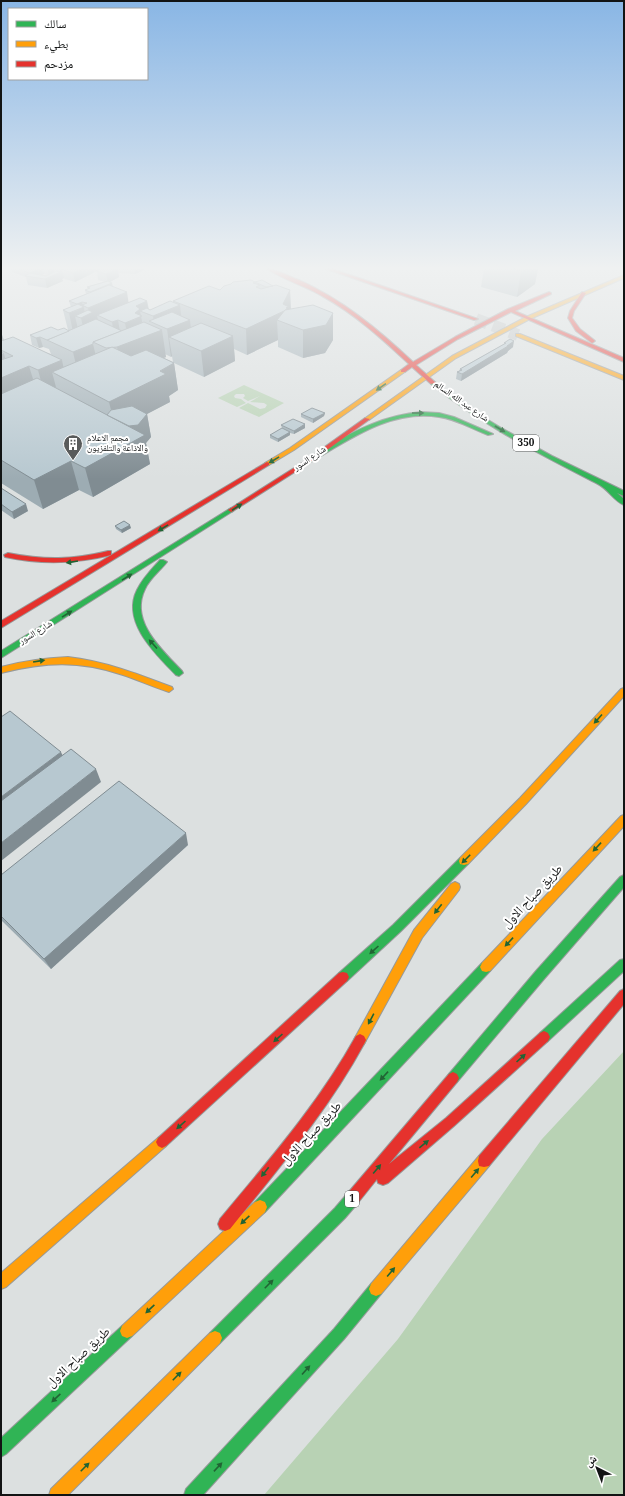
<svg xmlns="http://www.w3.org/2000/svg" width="625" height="1496" viewBox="0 0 625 1496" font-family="Georgia,'Noto Naskh Arabic',serif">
	<rect width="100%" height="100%" fill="#dce0e0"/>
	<g fill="#b8d2b4">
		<path d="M244,385L284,403L259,417L239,408L248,403L260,409L265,408L267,405L264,403L250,402L260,396L248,401L243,398L245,396L244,394H236L234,396L235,398L241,399L246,403L237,407L218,398Z"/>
		<path d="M624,1051V1495H264L398,1339L542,1139Z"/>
	</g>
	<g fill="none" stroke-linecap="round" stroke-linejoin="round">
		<path stroke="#bec1c1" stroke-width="12" stroke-dasharray="12 6" stroke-linecap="butt" d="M476,319L518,335"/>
		<g stroke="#979a9a" stroke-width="2">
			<g id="fast">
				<path d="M433,381L480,415L503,429L552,456L624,491V496L617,493L624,499V505C614,501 608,489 598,484C538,453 485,427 431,384V382Z"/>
				<path d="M421,412L439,413L454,417L493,434L488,435C472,429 456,419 439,417C391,409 349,440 309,463L304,462C310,456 320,452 327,447C357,429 386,415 421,412Z"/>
				<path d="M231,508L234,510L233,511L1,658V651Z"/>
				<path d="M160,560H163L167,562C160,571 150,578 145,589C129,621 162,650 182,671L183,673L179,676L176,675C156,654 121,622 137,590C143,578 152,569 160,560Z"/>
				<path d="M464,857L468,858L469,861L468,864L401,931L347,981L343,982L339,981L337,977L339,973L393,925L460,858Z"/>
				<path d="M624,875V887L544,979L457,1082L453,1084L449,1082L447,1078L449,1074L536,971L620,877Z"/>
				<path d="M624,959V971L548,1041L544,1043L540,1041L538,1037L540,1033L620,960Z"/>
				<path d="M486,962L490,963L492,967L490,971L265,1212L260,1214L255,1212L253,1207L255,1202L482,963Z"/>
				<path d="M352,1192L357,1194L359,1199L357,1204L345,1218L220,1343L215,1345L210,1343L208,1338L210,1333L335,1208L347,1194Z"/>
				<path d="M376,1282L381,1284L383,1289L381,1294L344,1339L203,1495H184L186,1489L334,1329L371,1284Z"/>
				<path d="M127,1324L132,1326L134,1331L132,1336L6,1454L1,1457V1438L122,1326Z"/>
			</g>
		</g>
		<g stroke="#979a9a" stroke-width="2">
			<g id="slow">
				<path d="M624,275V278L530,319L456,358L369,420L364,419L452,356L526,317Z"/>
				<path d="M516,334H520L624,376V380L516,336Z"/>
				<path d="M401,370L406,371L294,450L269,465H265V463L290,448Z"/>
				<path d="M68,657C104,661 138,674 172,687L173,689L169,692C153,687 138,680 123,675C79,660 45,662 1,673V667C23,661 45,658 68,657Z"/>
				<path d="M624,688V696L526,804L468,864L464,865L460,864L459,861L460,858L520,798L621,689Z"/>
				<path d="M624,815V826L490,971L486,972L482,971L480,967L482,963L621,816Z"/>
				<path d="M455,882L459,884L460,887L459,890L422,938L364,1044L360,1046L356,1044L354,1040L356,1036L414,930L451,884Z"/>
				<path d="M162,1136L166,1138L168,1142L166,1146L6,1287L1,1289V1273L158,1138Z"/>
				<path d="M484,1155L489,1156L490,1161L489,1166L381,1294L376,1296L371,1294L369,1289L371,1284L479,1156Z"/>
				<path d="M260,1200L265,1202L267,1207L265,1212L132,1336L127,1338L122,1336L120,1331L122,1326L255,1202Z"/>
				<path d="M215,1331L220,1333L222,1338L220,1343L68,1495H49L51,1489L210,1333Z"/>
			</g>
		</g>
		<g stroke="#979a9a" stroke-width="2">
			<g id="jam">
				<path d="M267,269C278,269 288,276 299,280C343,300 378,329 413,362L455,337L508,309L549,292L551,293V294L515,311L624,358V362L511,312L458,339L416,365L436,383L431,384L412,367L405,372H401V370L409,364C382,339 355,314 322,296C305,286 284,280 267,269Z"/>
				<path d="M326,269H333L478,319L474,320Z"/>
				<path d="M582,292L586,293L574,311L572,318L580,329L594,340L595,341L592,343L576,331L568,318L570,311Z"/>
				<path d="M365,418L370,419L309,463L233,511L231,512L228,510L305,461Z"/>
				<path d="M267,462L269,463V465L1,628V621Z"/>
				<path d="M108,551H111V555C75,564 42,565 5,557L4,555L8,553C44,560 72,560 108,551Z"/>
				<path d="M343,972L347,973L349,977L347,981L166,1146L162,1148L158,1146L156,1142L158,1138L339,973Z"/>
				<path d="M624,989V1004L489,1166L484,1167L479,1166L478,1161L479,1156L620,991Z"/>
				<path d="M544,1031L548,1033L550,1037L548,1041L454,1126L388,1183L383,1185L378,1183L377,1179L357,1204L352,1206L347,1204L345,1199L347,1194L449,1074L453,1072L457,1074L459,1078L457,1082L389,1164L446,1118L540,1033Z"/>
				<path d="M360,1034L364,1036L366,1040L364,1044C327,1112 278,1169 230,1229L225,1231L220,1229L218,1224L220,1219C269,1160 319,1103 356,1036Z"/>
			</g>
		</g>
		<use href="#fast" fill="#30b455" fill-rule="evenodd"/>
		<use href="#slow" fill="#ff9f0a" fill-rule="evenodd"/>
		<use href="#jam" fill="#e5322d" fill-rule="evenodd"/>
	</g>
	<g fill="#9dacb3" fill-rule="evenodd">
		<path d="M11,269H101L75,282L65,279L64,278L62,279L63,281L47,288L28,285L26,277L12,272ZM44,274L47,275L46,276L42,275Z"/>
		<path d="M118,269H146L135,274L119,273Z"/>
		<path d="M484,269H538L535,284L517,297L481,287Z"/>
		<path d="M97,271L119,277L110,282L113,287L128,303L147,301L149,309L150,310L173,302V301L255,282L273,286L290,290L291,309L333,340L325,353L303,358L278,347V340L247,355L234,349L235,361L204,377L174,363L178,390L169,396L170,402L147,414L151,437L146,443L150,464L93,497L79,490L43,509L1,483V332L4,340L51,354L49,349L43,347L39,348L32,345L30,335L58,330H68L63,310L71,307L69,301L86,294L85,290L88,289L87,287L105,282L98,280ZM165,354L171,357L172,356L173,362L164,358L166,357Z"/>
		<path d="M504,343L513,347L508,351L507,353L461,381L456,379L457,372L459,371L460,369L504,344Z"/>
		<path d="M325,413L324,416L313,423L301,417V414Z"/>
		<path d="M305,424V428L294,434L290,433V435L278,442L270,438V435L282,428L281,425Z"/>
		<path d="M1,488L28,511L14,519L1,510Z"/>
		<path d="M115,526L131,528L122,533L116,529Z"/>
		<path d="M188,845L51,969L1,920V875Z"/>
	</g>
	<g fill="#808c92">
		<path d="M40,269H43L44,274L35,278L29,273Z"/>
		<path d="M47,269H54L55,272L49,275Z"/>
		<path d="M57,269H81L63,270L64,278L62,279L63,281L47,288L45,279L60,272V270Z"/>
		<path d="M81,269H101L75,282L73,273Z"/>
		<path d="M116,269H118L119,277L108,283L106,274Z"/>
		<path d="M134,269H146L135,274Z"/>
		<path d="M524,269H538L535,284L517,297L521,271Z"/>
		<path d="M112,283L115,297L127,292L131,319L123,322L118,320L120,332L123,331L125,344L129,343L125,323L136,319L135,313L137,311L136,306L147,301L149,315L140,311L145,336L162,330L166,357L122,375L117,347L106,348L95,343L114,335L112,322L97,315L100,332L97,334L99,339L87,345L81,318L75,316L80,338L75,341L69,313L78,310L77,304L82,302L83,308L84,307L85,316L89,314L88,308L93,306L90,292Z"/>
		<path d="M290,290L291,315L277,320L278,340L247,355L246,329Z"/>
		<path d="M180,305L182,323L190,320L193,347L169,337L172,356L171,357L167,329L154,323L153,316Z"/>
		<path d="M333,313V340L325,353L303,358V330Z"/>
		<path d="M1,332L8,353L1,350Z"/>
		<path d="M233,336L235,361L204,377L201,351Z"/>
		<path d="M40,337L43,347L39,348L36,338Z"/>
		<path d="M514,341L513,347L508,351L507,353L461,381L462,374Z"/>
		<path d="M93,344L99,369L79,378L73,352Z"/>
		<path d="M4,354L10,374L29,366L37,392L1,408V355Z"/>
		<path d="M62,360L66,380L52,372L57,391L45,396L38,370Z"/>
		<path d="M174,363L178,390L169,396L170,402L147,414L151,437L146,443L150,464L93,497L85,468L129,426L113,418L109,402Z"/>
		<path d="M325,413L324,416L313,423V419Z"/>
		<path d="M305,424V428L294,434V431Z"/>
		<path d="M290,432V435L278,442V439Z"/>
		<path d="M71,461L79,490L43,509L34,480Z"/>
		<path d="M26,504L28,511L14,519L12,512Z"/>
		<path d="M130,525L131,528L122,533L121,530Z"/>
		<path d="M61,752L67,765L1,814V797Z"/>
		<path d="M96,769L101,782L1,861V843Z"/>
		<path d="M186,833L188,845L51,969L44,959Z"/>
	</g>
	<g fill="#b7c8d0" stroke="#808c92">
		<path d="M19,269H40L29,273Z"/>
		<path d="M64,269H81L73,273L63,270Z"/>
		<path d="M101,269H116L106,274L97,271Z"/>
		<path d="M514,269H524L521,271Z"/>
		<path d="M56,271L61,272L45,279L25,276L30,273L46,276Z"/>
		<path d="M251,280L255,282L253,283L260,285L256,287L261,289L276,285L290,290L283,304L289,307L286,308L289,309L285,310L284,311L246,329L173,301L209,286L220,290L224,286L231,284L233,282Z"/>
		<path d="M262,280L273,286L266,287L255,282Z"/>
		<path d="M108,281L112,283L90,292L85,290L90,288L87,287Z"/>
		<path d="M109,285L127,292L88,308L82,305L87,303L82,302L77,304L69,301Z"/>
		<path d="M140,298L147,301L136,306L140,309L135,313L142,316L125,323L118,320L112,322L97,315Z"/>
		<path d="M170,301L180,305L153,316L140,311L147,308L150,310Z"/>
		<path d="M78,304L84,307L69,313L63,310Z"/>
		<path d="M313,305L333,313L326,325L303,330L277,320L285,310Z"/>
		<path d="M88,310L93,312L81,318L75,316Z"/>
		<path d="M172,312L190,320L167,329L149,321Z"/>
		<path d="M96,319L122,331L93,342V344L73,352L47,340Z"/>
		<path d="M144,322L162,330L117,347L106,348L93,342Z"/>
		<path d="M201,323L233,336L201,351L169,337Z"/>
		<path d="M51,327L58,330L64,328L69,331L47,340L40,337L36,338L30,335Z"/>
		<path d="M13,337L62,360L38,370L29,366L1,378V360L13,356L1,350V341Z"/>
		<path d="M510,339L514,341L507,346H508L462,374L457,372L462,370L460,369L506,343H504Z"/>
		<path d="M112,347L131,356L146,350L174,363L160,371L166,374L109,402L52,372Z"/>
		<path d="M1,352L4,354L1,355Z"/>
		<path d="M37,378L145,435L85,468L71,461L34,480L1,460V394Z"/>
		<path d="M132,406L147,414L138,425L129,426L107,415L111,410Z"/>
		<path d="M312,408L325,413L313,419L301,414Z"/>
		<path d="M293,419L305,424L294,431L281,425Z"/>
		<path d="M282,428L290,432L278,439L270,435Z"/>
		<path d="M1,488L26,504L12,512L1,504Z"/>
		<path d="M124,521L130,525L121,530L115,526Z"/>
		<path d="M10,711L61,752L1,797V717Z"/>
		<path d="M71,749L96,769L1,843V801Z"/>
		<path d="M119,781L186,833L44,959L1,916V875Z"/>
	</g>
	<defs><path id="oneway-solid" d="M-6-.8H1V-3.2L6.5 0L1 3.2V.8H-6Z"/></defs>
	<g fill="#216434">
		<use href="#oneway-solid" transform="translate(381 387) rotate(145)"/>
		<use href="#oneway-solid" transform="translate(418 413)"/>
		<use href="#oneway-solid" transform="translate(500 429) rotate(30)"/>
		<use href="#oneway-solid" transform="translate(274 460) rotate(149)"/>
		<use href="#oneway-solid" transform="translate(237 507) rotate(-33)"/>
		<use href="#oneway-solid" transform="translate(163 528) rotate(149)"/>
		<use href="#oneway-solid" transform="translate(72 562) rotate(171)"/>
		<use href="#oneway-solid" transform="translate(127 577) rotate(-32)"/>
		<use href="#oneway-solid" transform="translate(67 614) rotate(-32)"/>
		<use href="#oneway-solid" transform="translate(153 644) rotate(-132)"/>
		<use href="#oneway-solid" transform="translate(39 661) rotate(-9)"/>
		<use href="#oneway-solid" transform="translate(598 719) rotate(132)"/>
		<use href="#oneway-solid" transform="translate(597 847) rotate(133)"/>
		<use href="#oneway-solid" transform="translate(466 859) rotate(135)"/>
		<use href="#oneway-solid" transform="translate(438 909) rotate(128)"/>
		<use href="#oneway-solid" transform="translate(509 942) rotate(133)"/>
		<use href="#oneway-solid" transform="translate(374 950) rotate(138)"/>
		<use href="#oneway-solid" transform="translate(371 1019) rotate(118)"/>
		<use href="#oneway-solid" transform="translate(278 1038) rotate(138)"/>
		<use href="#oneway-solid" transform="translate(521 1058) rotate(-42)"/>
		<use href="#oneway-solid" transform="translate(384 1076) rotate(133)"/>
		<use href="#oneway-solid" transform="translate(181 1125) rotate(138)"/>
		<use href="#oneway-solid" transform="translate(424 1144) rotate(-39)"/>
		<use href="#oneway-solid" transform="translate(377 1169) rotate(-50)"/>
		<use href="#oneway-solid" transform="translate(265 1172) rotate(128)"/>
		<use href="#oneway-solid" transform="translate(475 1173) rotate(-50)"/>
		<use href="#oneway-solid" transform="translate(245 1220) rotate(137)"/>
		<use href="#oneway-solid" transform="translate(391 1272) rotate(-50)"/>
		<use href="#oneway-solid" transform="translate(269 1284) rotate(-45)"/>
		<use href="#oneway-solid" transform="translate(150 1309) rotate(137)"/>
		<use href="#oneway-solid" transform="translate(306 1370) rotate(-48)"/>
		<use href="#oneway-solid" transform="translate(177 1376) rotate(-45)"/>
		<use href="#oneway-solid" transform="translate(56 1398) rotate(137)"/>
		<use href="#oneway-solid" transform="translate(85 1467) rotate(-45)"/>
		<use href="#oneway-solid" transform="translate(218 1467) rotate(-47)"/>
	</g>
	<linearGradient id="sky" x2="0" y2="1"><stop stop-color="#89b6e5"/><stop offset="0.56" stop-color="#eff1f1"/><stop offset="1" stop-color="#eff1f1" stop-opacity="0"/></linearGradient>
	<rect width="625" height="479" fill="url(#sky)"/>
	<defs>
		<g id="building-pin" transform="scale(1)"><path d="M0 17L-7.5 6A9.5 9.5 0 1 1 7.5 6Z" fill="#595b5b" stroke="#fff"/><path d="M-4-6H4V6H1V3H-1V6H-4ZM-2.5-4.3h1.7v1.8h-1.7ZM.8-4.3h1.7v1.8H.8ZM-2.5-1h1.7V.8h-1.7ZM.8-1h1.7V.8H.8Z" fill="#fff"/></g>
	</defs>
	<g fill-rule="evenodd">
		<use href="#building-pin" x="73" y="444"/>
	</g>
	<g text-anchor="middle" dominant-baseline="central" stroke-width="4" stroke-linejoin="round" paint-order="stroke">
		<g font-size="9" fill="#121414" stroke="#fff">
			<text transform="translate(461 402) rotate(35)">شارع عبد الله السالم</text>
			<text transform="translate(310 459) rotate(-34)">شارع السور</text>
			<text transform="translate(36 633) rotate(-31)">شارع السور</text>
		</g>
		<g font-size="9" fill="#121414" stroke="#fff" text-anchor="start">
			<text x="87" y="439">مجمع الاعلام<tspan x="87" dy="10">والاذاعة والتلفزيون</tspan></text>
		</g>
		<g fill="#fff" stroke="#595a5a" stroke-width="1">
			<rect x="513" y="435" width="26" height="16" rx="3"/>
			<rect x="345" y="1191" width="14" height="16" rx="3"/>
		</g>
		<g font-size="10" font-weight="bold" fill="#121414">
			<text x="526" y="443">350</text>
			<text x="352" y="1199">1</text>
		</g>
		<g font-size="13" fill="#121414" stroke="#fff">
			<text transform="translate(533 897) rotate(-47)">طريق صباح الاول</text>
			<text transform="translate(312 1134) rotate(-47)">طريق صباح الاول</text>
			<text transform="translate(79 1358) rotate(-43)">طريق صباح الاول</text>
		</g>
	</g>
	<rect width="625" height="1496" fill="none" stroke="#121414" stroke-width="4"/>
	<rect x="8" y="8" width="140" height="72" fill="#ffffff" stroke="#a0a1a1"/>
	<rect x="16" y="21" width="20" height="6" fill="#30b455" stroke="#a0a1a1"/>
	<text x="44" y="28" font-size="12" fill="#121414">سالك</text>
	<rect x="16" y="41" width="20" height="6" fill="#ff9f0a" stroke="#a0a1a1"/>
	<text x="44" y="48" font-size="12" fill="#121414">بطيء</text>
	<rect x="16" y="61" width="20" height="6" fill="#e5322d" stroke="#a0a1a1"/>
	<text x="44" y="68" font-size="12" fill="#121414">مزدحم</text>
	<g transform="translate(597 1468) rotate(318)" stroke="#ffffff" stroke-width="3" paint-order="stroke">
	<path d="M0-3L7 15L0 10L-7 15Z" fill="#121414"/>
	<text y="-6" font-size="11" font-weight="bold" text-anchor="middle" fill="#121414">ش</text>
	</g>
</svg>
